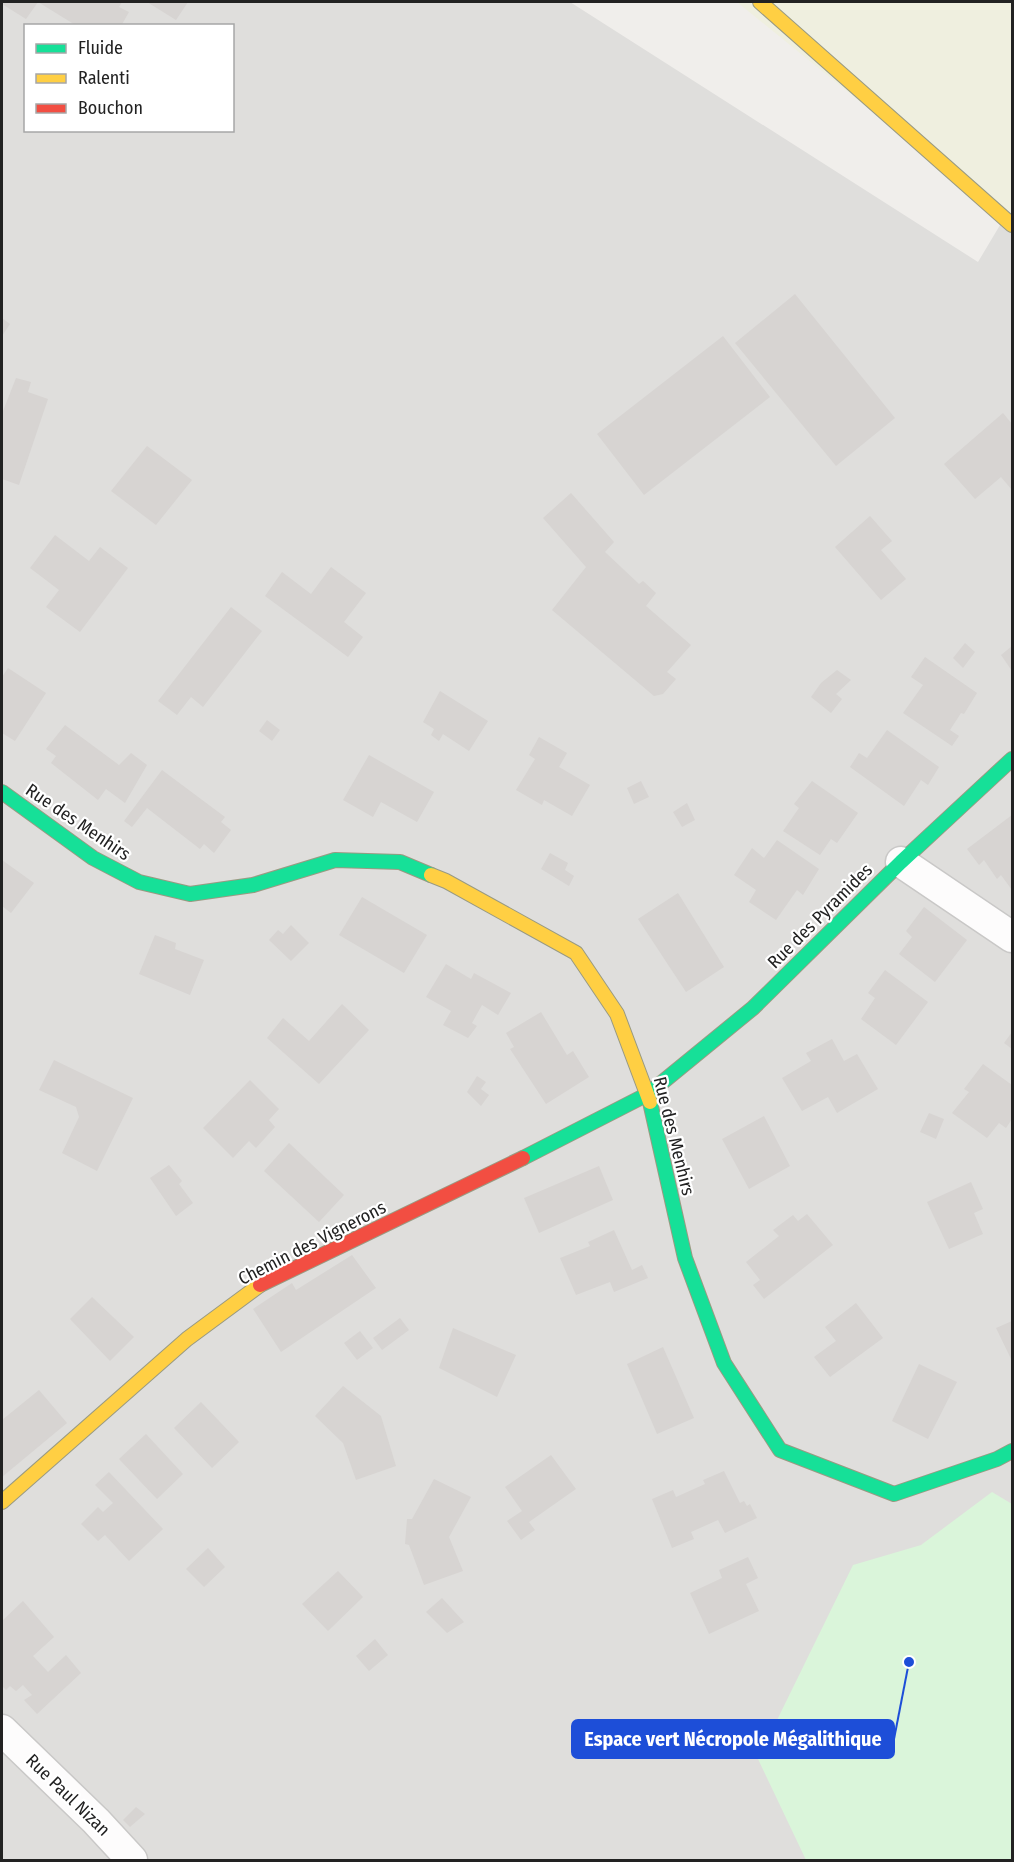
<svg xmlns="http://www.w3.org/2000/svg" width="1014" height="1862" viewBox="0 0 1014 1862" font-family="'Fira Sans Condensed',sans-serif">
	<rect width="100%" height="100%" fill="#f0eeeb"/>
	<path fill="#dfdedc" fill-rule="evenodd" d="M2,2H570L978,262L1012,205V1860H2ZM26,26H232V130H26Z"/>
	<path fill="#efefdf" d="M737,2H1012V225Z"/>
	<path fill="#daf5da" d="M992,1492L1012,1504V1860H806L758,1759L853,1565L921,1545Z"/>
	<g fill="#d7d4d2">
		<path d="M2,2H122L119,7L129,12L121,26H77L38,2L26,19L2,4Z"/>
		<path d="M147,2H188L176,20Z"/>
		<path d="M795,294L895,418L836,466L735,343Z"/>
		<path d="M2,318L10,324L2,336Z"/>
		<path d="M723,336L770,397L644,495L597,434Z"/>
		<path d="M16,378L31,382L28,392L48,399L19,485L2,479V411H3Z"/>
		<path d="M1003,413L1012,424V490L1001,477L975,499L944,464Z"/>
		<path d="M147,446L192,480L156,525L111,491Z"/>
		<path d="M571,493L614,542L605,552L639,584L643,581L656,593L646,606L691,645L667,672L676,679L663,694L654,696L552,610L586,567L543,518Z"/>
		<path d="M870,516L892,541L881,550L906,579L881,600L835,547Z"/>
		<path d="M55,535L89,561L100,547L128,568L80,632L46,607L59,590L30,568Z"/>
		<path d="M331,567L366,593L344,622L363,637L348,657L265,596L282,572L311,594Z"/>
		<path d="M231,607L262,631L203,707L191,697L177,715L158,701Z"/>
		<path d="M965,643L975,652L963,668L953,658Z"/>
		<path d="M1012,646V671L1001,655Z"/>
		<path d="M925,657L977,693L964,714L961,713L950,730L959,736L952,746L903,713L923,685L911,677Z"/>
		<path d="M8,668L46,693L15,741L2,733V677Z"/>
		<path d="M837,670L851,680L836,694L842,699L831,713L811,697L821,683Z"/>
		<path d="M440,691L488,721L469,751L443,734L439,741L431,735L434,729L423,722Z"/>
		<path d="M267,720L280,730L272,741L259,731Z"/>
		<path d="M65,725L119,765L131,753L147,765L125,803L106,789L98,800L51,763L56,756L46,749Z"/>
		<path d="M887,730L939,767L928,785L921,780L904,806L850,767L859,753L867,758Z"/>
		<path d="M539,737L567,753L559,767L590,785L572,816L544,800L542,805L516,790L535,759L529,755Z"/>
		<path d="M369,755L434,792L417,822L381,802L373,817L343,800Z"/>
		<path d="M162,770L225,817L221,822L231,830L214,853L204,844L200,849L147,808L132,827L124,821Z"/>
		<path d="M641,781L649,797L634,804L627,788Z"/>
		<path d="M812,781L858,813L837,843L831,839L820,855L783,831L799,808L794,804Z"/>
		<path d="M687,803L695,820L682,827L673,812Z"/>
		<path d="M1012,815V890L1001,875L997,879L984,860L979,865L967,849Z"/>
		<path d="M777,840L819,869L803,895L797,890L776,920L749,902L756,890L734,875L752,848L764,858Z"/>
		<path d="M550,853L568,863L565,870L574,876L569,886L541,869Z"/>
		<path d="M2,860L34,883L11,913L2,906Z"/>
		<path d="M678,893L724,967L686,992L638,919Z"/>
		<path d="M362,897L427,935L404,973L339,935Z"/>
		<path d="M924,907L967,940L935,982L899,954L912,937L906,931Z"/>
		<path d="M291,925L309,943L291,961L269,940L278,930L283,934Z"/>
		<path d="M155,935L176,943L175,949L204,960L190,995L139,974Z"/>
		<path d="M446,964L471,979L474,973L511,993L498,1015L482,1005L472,1023L477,1026L468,1038L443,1025L451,1011L426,997Z"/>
		<path d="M885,970L928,1002L896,1045L861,1019L875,998L868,993Z"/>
		<path d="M342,1004L369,1030L319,1084L267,1038L283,1018L309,1041Z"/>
		<path d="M541,1012L567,1055L573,1051L589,1077L546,1104L510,1049L514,1047L506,1033Z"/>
		<path d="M1012,1032V1049L1004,1043Z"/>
		<path d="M832,1039L844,1061L857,1054L878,1089L837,1113L828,1097L802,1111L782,1078L811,1061L806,1053Z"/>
		<path d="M54,1060L133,1098L97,1171L62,1153L79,1117L76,1107L39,1090Z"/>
		<path d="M983,1064L1012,1085V1119L1006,1128L999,1123L987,1138L952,1113L969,1092L964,1089Z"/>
		<path d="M477,1076L486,1082L481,1089L489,1095L481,1106L467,1092Z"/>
		<path d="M250,1080L279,1109L269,1120L275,1127L256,1148L249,1141L233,1158L203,1128Z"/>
		<path d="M929,1113L944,1119L936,1139L920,1132Z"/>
		<path d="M764,1116L790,1166L749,1189L722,1139Z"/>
		<path d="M289,1143L344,1195L319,1222L264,1171Z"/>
		<path d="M169,1165L182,1181L179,1184L193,1203L176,1216L150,1178Z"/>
		<path d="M599,1166L613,1200L539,1233L524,1198Z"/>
		<path d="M971,1182L983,1209L974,1213L983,1234L949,1249L927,1202Z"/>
		<path d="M807,1214L833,1245L764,1299L753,1285L760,1280L746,1262L779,1236L773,1230L793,1215L798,1221Z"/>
		<path d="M614,1230L632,1270L642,1265L648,1278L614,1292L610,1282L576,1295L560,1258L590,1246L588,1242Z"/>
		<path d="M352,1255L376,1288L281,1352L253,1309L292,1283L296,1290Z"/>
		<path d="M92,1297L134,1337L110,1361L70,1319Z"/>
		<path d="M856,1303L883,1338L830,1377L814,1357L836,1341L825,1327Z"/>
		<path d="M400,1318L409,1330L382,1350L373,1338Z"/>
		<path d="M1012,1321V1361L996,1328Z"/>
		<path d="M453,1328L516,1355L497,1397L439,1368Z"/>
		<path d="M360,1331L373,1348L357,1360L344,1343Z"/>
		<path d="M663,1347L694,1418L657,1434L627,1364Z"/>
		<path d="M919,1364L957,1382L928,1439L892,1421Z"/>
		<path d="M343,1386L381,1416L396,1466L356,1480L343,1443L315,1416Z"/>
		<path d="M39,1390L67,1423L2,1477V1420Z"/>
		<path d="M201,1402L239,1442L212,1468L174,1428Z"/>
		<path d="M146,1434L183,1474L157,1499L119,1459Z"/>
		<path d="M551,1455L576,1489L529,1522L535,1530L521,1540L507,1521L522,1511L505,1487Z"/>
		<path d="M724,1471L740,1503L744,1501L747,1506L750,1504L757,1518L725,1533L718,1520L691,1532L694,1539L672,1548L652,1499L673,1490L676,1497L705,1484L703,1480Z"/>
		<path d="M109,1472L163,1529L129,1561L105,1535L98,1541L81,1524L98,1507L103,1512L113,1503L95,1485Z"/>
		<path d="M434,1479L471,1497L449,1537L463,1571L424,1585L409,1545L405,1544L407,1519H412Z"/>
		<path d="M208,1548L225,1567L204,1587L186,1569Z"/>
		<path d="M748,1557L758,1578L746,1584L759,1611L709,1634L690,1593L722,1578L719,1570Z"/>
		<path d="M338,1571L363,1597L328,1631L302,1604Z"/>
		<path d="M442,1598L464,1622L447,1633L426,1612Z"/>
		<path d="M23,1601L54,1637L33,1656L48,1672L66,1655L81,1673L37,1714L24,1700L32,1695L23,1685L16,1691L10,1686L6,1690L2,1686V1621Z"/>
		<path d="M375,1639L388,1655L369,1671L356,1656Z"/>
		<path d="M136,1807L145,1814L130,1827L123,1820Z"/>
	</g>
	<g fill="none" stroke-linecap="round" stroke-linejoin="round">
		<g stroke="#c9c8c7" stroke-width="33">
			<g id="street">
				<path d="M901,862L1012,937"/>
				<path d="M2,1730L96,1821L132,1860"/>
			</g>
		</g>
		<g stroke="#999a82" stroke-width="16">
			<g id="fast">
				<path d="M2,792L93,858L139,882L190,894L253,885L335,860L400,862L431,875"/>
				<path d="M650,1102L685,1258L724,1363L780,1450L894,1494L997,1459L1012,1451"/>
				<path d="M523,1158L648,1094L753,1008L901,862L1012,759"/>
			</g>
		</g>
		<g stroke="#999a82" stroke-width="16">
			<g id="slow">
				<path d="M760,2L1012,225"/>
				<path d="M431,875L446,881L576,953L617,1014L650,1102"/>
				<path d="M2,1502L187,1339L260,1285"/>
			</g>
		</g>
		<g stroke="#999a82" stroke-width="16">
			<path id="jam" d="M260,1285L523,1158"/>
		</g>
		<use href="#street" stroke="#fdfcfc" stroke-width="30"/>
		<use href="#fast" stroke="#16e098" stroke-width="14"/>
		<use href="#slow" stroke="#ffcf43" stroke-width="14"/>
		<use href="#jam" stroke="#f24e42" stroke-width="14"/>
	</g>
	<g text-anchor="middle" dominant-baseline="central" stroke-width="4.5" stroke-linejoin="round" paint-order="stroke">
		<g font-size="18" fill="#222" stroke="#fff">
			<text transform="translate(78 822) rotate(34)">Rue des Menhirs</text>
			<text transform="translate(820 916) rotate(-45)">Rue des Pyramides</text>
			<text transform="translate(674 1136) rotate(76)">Rue des Menhirs</text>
			<text transform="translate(312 1243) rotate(-27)">Chemin des Vignerons</text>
			<text transform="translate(68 1795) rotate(44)">Rue Paul Nizan</text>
		</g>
	</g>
	<path fill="none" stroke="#1d4ed8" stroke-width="2" d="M909 1662L894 1739"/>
	<circle fill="#1d4ed8" stroke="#fff" stroke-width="2" cx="909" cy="1662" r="6"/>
	<rect fill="#1d4ed8" stroke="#1d4ed8" stroke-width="2" x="572" y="1720" width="322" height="38" rx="6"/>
	<g font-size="20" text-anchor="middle" font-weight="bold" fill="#fff">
		<text x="733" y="1746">Espace vert Nécropole Mégalithique</text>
	</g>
	<rect width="1014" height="1862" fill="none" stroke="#222222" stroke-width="6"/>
	<rect x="24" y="24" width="210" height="108" fill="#ffffff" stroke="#a7a7a7" stroke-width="1.5"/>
	<rect x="36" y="44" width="30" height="9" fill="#16e098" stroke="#a7a7a7" stroke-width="1.5"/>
	<text x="78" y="54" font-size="18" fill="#222222">Fluide</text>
	<rect x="36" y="74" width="30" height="9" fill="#ffcf43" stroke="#a7a7a7" stroke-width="1.5"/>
	<text x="78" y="84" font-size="18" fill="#222222">Ralenti</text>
	<rect x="36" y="104" width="30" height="9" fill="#f24e42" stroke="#a7a7a7" stroke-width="1.5"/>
	<text x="78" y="114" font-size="18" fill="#222222">Bouchon</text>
</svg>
